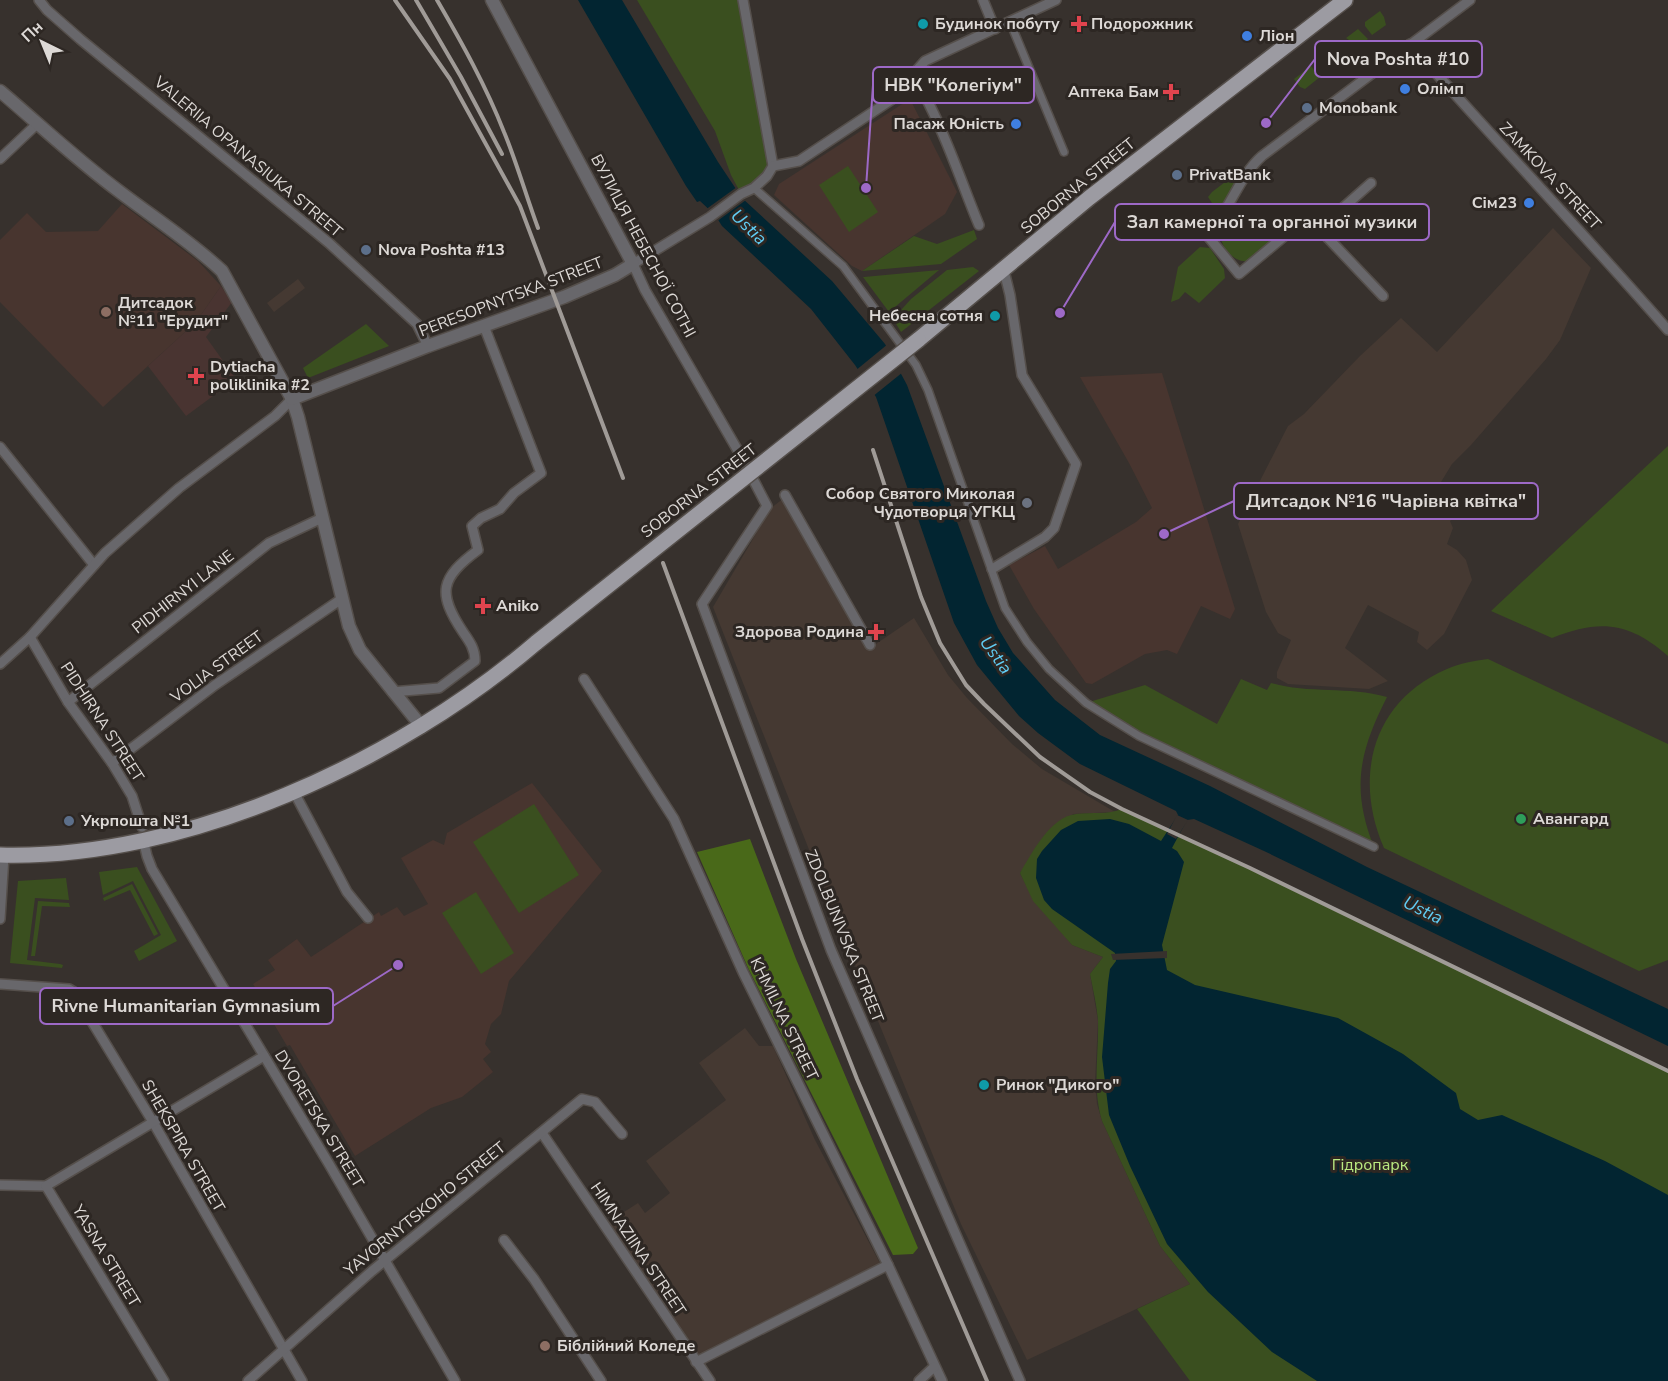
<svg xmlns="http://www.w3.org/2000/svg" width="1668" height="1381" viewBox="0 0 1668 1381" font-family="'Nunito Sans',sans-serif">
	<rect width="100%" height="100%" fill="#37312d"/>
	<g fill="#453932">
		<path d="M1553,228L1591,268L1560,340L1546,359L1471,445L1452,464L1441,482V491L1457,514L1450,521L1453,528L1447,544L1457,550L1466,560L1472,580L1444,634L1427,650L1417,642L1419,632L1368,605L1345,648L1388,681L1369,689L1288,684L1277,678V672L1291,640L1278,633L1266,612L1238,524L1288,426L1304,414L1360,356L1401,318L1437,352Z"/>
		<path d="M298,279L305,288L274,312L267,303Z"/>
		<path d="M784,498L870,648L914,618L948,675L967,698L1012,744L1042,769L1115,812L1073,814L1020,873L1026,885L1072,945L1103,957L1090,974L1098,1021L1095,1083L1097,1104L1102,1121L1160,1246L1190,1284L1027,1360L961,1224L842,933L713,607L771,508Z"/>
		<path d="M745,1028L759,1046H773L815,1140L881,1265L697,1357L607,1223L638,1203L645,1213L670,1193L646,1161L726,1100L699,1063Z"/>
	</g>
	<g fill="#48352f">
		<path d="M910,99L957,192L945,214L862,271L852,266L774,195L779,184Z"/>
		<path d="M122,204L198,261L221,286L196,322L103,407L0,302V240L27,213L46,232L98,231Z"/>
		<path d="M1162,373L1235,609L1230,619L1201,606L1177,654L1167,650L1145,654L1092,684L1086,683L1034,609L1009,565L1045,546L1058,569L1136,522L1152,508L1129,463L1080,377Z"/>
		<path d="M532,783L602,871L509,981L501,1014L491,1024L485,1044L491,1052L483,1059L493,1072L462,1097L431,1108L355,1156L290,1045L287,1046L259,999L261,997L253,984L275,970L268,960L297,939L311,957L379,912L381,916L397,907L404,916L428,904L401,858L433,840L444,845L447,833Z"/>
	</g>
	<path fill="#493431" d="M221,286L232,302L206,337L236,379L186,416L148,366L196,322Z"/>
	<g fill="#3a4f1f">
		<path d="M637,0H743L773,166L741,194L731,175L715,131Z"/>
		<path d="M1380,11L1384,17L1386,25L1372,35L1365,26V22Z"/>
		<path d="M1358,29L1368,39L1353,51L1348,46L1349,40L1346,38Z"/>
		<path d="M1311,66L1320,77L1305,89L1300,87L1294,79Z"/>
		<path d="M848,166L878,212L849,232L819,185Z"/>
		<path d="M1233,176H1237L1239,180L1222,206H1214L1208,197L1212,192Z"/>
		<path d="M1290,214L1270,231L1275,237L1247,261C1235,263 1220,247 1221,235C1221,231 1226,226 1228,222L1250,221Z"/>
		<path d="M974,230L977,239L941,264L862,271L914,236L937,244Z"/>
		<path d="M1200,247L1210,248L1224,269L1225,278L1199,303L1185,292L1179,299L1171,302L1178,267Z"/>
		<path d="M973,267L979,271L901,332L893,319L911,299L947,270Z"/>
		<path d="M939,270L889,312L863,277H864Z"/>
		<path d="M366,324L389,346L308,378L303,368Z"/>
		<path d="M1668,446V656C1629,622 1600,619 1552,638L1491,611Z"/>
		<path d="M1488,659L1668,744V960L1639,971L1384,848C1353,777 1372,701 1447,669C1460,663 1474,661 1488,659Z"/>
		<path d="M1241,679L1267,690L1271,683C1309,694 1349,686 1387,697C1359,752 1351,789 1374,847L1139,736L1086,703L1145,685L1217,724Z"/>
		<path d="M534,804L579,875L519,913L473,842Z"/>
		<path d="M1122,809L1250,868L1668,1071V1381H1190L1137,1309L1190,1284L1160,1246L1102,1121C1092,1087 1099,1056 1098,1021C1097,1006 1093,990 1090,974L1103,957L1072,945L1033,901L1020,873C1032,853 1050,817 1076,814C1091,812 1108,815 1122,809Z"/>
		<path d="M137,867L177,941L139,961L134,951L161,935L133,881L103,895L99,872Z"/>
		<path d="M66,878L69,900L35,898L27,960L60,964L63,965L62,968L10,963L18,881Z"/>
		<path d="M132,884L158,934L154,936L130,890L104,901L103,898Z"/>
		<path d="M476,892L514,953L481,974L442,913Z"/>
		<path d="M38,901L69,903L70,907L42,906L35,956H31Z"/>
	</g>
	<path fill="#496919" d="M750,839L796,959L918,1248L913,1254L893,1255L749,970L697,852Z"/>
	<path fill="#022531" d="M578,0H622L718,162L742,198L832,281L885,344L907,385L986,601L998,628L1013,653L1055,700L1100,735L1210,786L1367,867L1668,1009V1046L1264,851L1194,819L1187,820L1172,848L1177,851L1184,862L1162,945L1167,970L1195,985L1338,1018L1403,1054L1456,1093L1460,1109L1478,1120L1502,1115L1605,1161L1668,1195V1381H1317L1272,1352L1208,1292L1167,1244L1130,1166L1109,1115L1102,1057L1108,983L1110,969L1116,961L1115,953L1052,909L1044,900L1036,878L1037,859L1042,851L1061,830L1078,821L1110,819L1129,824L1161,841L1178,815L1176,811L1080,764L1038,733L1019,716L977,665L954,623L876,397L855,365L811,309L722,226L715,215L700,201L697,202L686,186Z"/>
	<g fill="#37312d">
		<path d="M737,187L746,200L716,222L705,210Z"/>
		<path d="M888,344L903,372L872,397L855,371Z"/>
		<path d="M1177,815L1188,820L1176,839L1167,834Z"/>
		<path d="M1167,951V958L1113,960L1111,954Z"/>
	</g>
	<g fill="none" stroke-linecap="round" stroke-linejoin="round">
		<g stroke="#554f4b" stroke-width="10">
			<g id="pedestrian">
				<path d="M1010,22L1064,152"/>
				<path d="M754,188L843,266L916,365L928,390L1005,608L1027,642L1049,669L1086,703L1139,736L1374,847"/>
			</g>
		</g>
		<g stroke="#554f4b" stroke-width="12">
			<g id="minor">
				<path d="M39,0L47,10L80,39L329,243L417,324L428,346"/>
				<path d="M743,0L773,166"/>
				<path d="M983,0L995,29"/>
				<path d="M1410,44C1495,140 1583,233 1668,330"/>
				<path d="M918,82L799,161L773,166L767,176L754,188L741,194L710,217L633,264L645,290L741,456L767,506L702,604L831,950L1020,1381"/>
				<path d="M0,159L38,123"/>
				<path d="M979,225C966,194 955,161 941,130C934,111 919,89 917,70L925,61L1056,0"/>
				<path d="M1319,229L1371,183"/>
				<path d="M1383,296L1327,237L1309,222L1300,223L1239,274L1206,234C1230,212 1238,177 1262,156L1470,0"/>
				<path d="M0,447L94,565"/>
				<path d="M785,495L870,645"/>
				<path d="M992,569L1045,537L1054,528L1076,464L1022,375L1010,295L1004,271"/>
				<path d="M30,637L68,702L112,763L132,796L142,827"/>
				<path d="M0,664L30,637L105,553L179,488L275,416L292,399"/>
				<path d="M584,679L674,819L743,972L888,1265L942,1381"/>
				<path d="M392,692L439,688L475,661C475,649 470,642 463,632C437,593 440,578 478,550L472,526L481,518L500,509L514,493L541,473L484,326"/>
				<path d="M68,702L269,543L322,518"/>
				<path d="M112,763L215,685L343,598"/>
				<path d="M294,792L347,892L368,918"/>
				<path d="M143,839L147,856L152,869L329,1164L455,1381"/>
				<path d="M0,919L4,856"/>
				<path d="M0,984L69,989L74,992L153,1122L302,1381"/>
				<path d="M542,1133L710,1381"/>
				<path d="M0,1185L46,1186"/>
				<path d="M46,1186L264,1056"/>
				<path d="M46,1186L164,1381"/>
				<path d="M504,1240L534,1279L601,1381"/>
				<path d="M696,1362L888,1265"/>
				<path d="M248,1381L372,1271L582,1099L595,1102L622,1134"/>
				<path d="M919,1381L934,1367"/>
			</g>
		</g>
		<g stroke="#554f4b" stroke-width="15">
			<g id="tertiary">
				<path d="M0,91C40,125 78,161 120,192C154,218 190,241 222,271L292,399L298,417L349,626L360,650L422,727"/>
				<path d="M292,399L428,346L564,297L615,275L633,264L492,0"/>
			</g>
		</g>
		<g stroke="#554f4b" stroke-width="18">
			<g id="primary">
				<path d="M918,340L1089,198L1345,0"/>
				<path d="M0,855C186,860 398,761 537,642"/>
			</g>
		</g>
		<use href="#pedestrian" stroke="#68676b" stroke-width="7"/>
		<use href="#minor" stroke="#68676b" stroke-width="9"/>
		<use href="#tertiary" stroke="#68676b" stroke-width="12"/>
		<use href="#primary" stroke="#9c9ba2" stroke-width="15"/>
		<g stroke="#a09b97" stroke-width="4">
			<path d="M395,0L450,79L520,206L623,478"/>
			<path d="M416,0L461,77L502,154"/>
			<path d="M437,0C462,43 486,86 504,132C517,163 526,196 538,228"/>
			<path d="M873,450L921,597L940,643L966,685L984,704L1040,757L1090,792L1122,809L1250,868L1668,1071"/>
			<path d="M663,563L802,939L857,1079L987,1381"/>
		</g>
		<g stroke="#554f4b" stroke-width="18" stroke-linecap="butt">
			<path id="primary-bridge" d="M537,642L918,340"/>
		</g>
		<use href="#primary-bridge" stroke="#9c9ba2" stroke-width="15"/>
	</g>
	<g fill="#0f9aa8" stroke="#2d2723" stroke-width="2">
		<circle cx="923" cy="24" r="6"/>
		<circle cx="995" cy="316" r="6"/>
		<circle cx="984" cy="1085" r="6"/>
	</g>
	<g fill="#e0444e" stroke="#2d2723" stroke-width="2">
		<path d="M1076 15h6v6h6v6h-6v6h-6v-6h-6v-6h6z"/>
		<path d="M1168 83h6v6h6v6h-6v6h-6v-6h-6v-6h6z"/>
		<path d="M193 367h6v6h6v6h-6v6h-6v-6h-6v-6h6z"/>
		<path d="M480 597h6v6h6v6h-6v6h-6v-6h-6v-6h6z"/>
		<path d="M873 623h6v6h6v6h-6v6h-6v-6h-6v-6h6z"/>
	</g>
	<g fill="#3f7fe0" stroke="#2d2723" stroke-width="2">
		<circle cx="1247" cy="36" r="6"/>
		<circle cx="1405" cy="89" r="6"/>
		<circle cx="1016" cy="124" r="6"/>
		<circle cx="1529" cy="203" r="6"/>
	</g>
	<g fill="#5c6f8a" stroke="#2d2723" stroke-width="2">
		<circle cx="1307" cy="108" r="6"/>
		<circle cx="1177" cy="175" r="6"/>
		<circle cx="366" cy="250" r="6"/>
		<circle cx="69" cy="821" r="6"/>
	</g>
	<g fill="#8d6e63" stroke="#2d2723" stroke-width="2">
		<circle cx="106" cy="312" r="6"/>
		<circle cx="545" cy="1346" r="6"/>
	</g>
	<circle fill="#6b7280" stroke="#2d2723" stroke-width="2" cx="1027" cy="503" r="6"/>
	<circle fill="#2e9e5b" stroke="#2d2723" stroke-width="2" cx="1521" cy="819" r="6"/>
	<g text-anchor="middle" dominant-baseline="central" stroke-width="6" stroke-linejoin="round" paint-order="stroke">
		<g font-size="16" font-weight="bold" fill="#ddd9d6" stroke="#2d2723" text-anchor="start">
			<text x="935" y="24">Будинок побуту</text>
			<text x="1091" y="24">Подорожник</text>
			<text x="1259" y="36">Ліон</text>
			<text x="1417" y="89">Олімп</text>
			<text x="1159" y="92" text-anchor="end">Аптека Бам</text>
			<text x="1319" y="108">Monobank</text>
			<text x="1004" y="124" text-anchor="end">Пасаж Юність</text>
			<text x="1189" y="175">PrivatBank</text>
			<text x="1517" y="203" text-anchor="end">Сім23</text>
			<text x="378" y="250">Nova Poshta #13</text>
			<text x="118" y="303">Дитсадок<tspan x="118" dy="18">№11 "Ерудит"</tspan></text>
			<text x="983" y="316" text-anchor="end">Небесна сотня</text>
			<text x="210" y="367">Dytiacha<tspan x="210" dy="18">poliklinika #2</tspan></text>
			<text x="1015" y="494" text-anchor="end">Собор Святого Миколая<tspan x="1015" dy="18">Чудотворця УГКЦ</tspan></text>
			<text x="496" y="606">Aniko</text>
			<text x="864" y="632" text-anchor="end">Здорова Родина</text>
			<text x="1533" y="819">Авангард</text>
			<text x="81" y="821">Укрпошта №1</text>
			<text x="996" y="1085">Ринок "Дикого"</text>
			<text x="557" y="1346">Біблійний Коледе</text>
		</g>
		<g font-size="16" fill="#ddd9d6" stroke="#2d2723">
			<text transform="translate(248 157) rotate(40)">VALERIIA OPANASIUKA STREET</text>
			<text transform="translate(1550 176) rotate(47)">ZAMKOVA STREET</text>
			<text transform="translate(1078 186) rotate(-39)">SOBORNA STREET</text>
			<text transform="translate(643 246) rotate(62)">ВУЛИЦЯ НЕБЕСНОЇ СОТНІ</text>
			<text transform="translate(511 297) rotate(-21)">PERESOPNYTSKA STREET</text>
			<text transform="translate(699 491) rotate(-38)">SOBORNA STREET</text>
			<text transform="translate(183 592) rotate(-38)">PIDHIRNYI LANE</text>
			<text transform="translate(217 667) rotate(-36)">VOLIA STREET</text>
			<text transform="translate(102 722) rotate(57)">PIDHIRNA STREET</text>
			<text transform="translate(844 936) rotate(68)">ZDOLBUNIVSKA STREET</text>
			<text transform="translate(784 1019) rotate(64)">KHMILNA STREET</text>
			<text transform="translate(319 1119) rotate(59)">DVORETSKA STREET</text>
			<text transform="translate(183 1146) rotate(60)">SHEKSPIRA STREET</text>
			<text transform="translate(425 1209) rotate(-39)">YAVORNYTSKOHO STREET</text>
			<text transform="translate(638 1249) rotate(56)">HIMNAZIINA STREET</text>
			<text transform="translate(106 1256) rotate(59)">YASNA STREET</text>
		</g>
		<g font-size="16" fill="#bae981" stroke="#2d2723">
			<text x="1370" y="1165">Гідропарк</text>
		</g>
		<g font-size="18" font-style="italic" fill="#60cdf4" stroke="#2d2723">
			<text transform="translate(749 227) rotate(44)">Ustia</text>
			<text transform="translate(996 655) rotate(54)">Ustia</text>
			<text transform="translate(1423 910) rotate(26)">Ustia</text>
		</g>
	</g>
	<path fill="none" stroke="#9d69c7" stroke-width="2" d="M1266 123L1315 59M866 188L873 85M1060 313L1115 222M1164 534L1234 501M398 965L333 1006"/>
	<g fill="#9d69c7" stroke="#2d2723" stroke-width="2">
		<circle cx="1266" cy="123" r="6"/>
		<circle cx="866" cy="188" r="6"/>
		<circle cx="1060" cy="313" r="6"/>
		<circle cx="1164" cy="534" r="6"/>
		<circle cx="398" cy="965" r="6"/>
	</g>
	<g fill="#2d2723" stroke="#9d69c7" stroke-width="2">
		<rect x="1315" y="41" width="167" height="36" rx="6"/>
		<rect x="873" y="67" width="161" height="36" rx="6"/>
		<rect x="1115" y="204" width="314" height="36" rx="6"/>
		<rect x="1234" y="483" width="304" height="36" rx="6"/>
		<rect x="40" y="988" width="293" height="36" rx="6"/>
	</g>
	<g font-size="18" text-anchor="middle" font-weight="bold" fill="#ddd9d6">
		<text x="1398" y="65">Nova Poshta #10</text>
		<text x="953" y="91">НВК "Колегіум"</text>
		<text x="1272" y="228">Зал камерної та органної музики</text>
		<text x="1386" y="507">Дитсадок №16 "Чарівна квітка"</text>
		<text x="186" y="1012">Rivne Humanitarian Gymnasium</text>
	</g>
	<g transform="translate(42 42) rotate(317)" stroke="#2d2723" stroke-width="4.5" paint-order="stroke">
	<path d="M0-4.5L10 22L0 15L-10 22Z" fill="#ddd9d6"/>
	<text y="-9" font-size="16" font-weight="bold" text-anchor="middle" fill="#ddd9d6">Пн</text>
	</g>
</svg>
